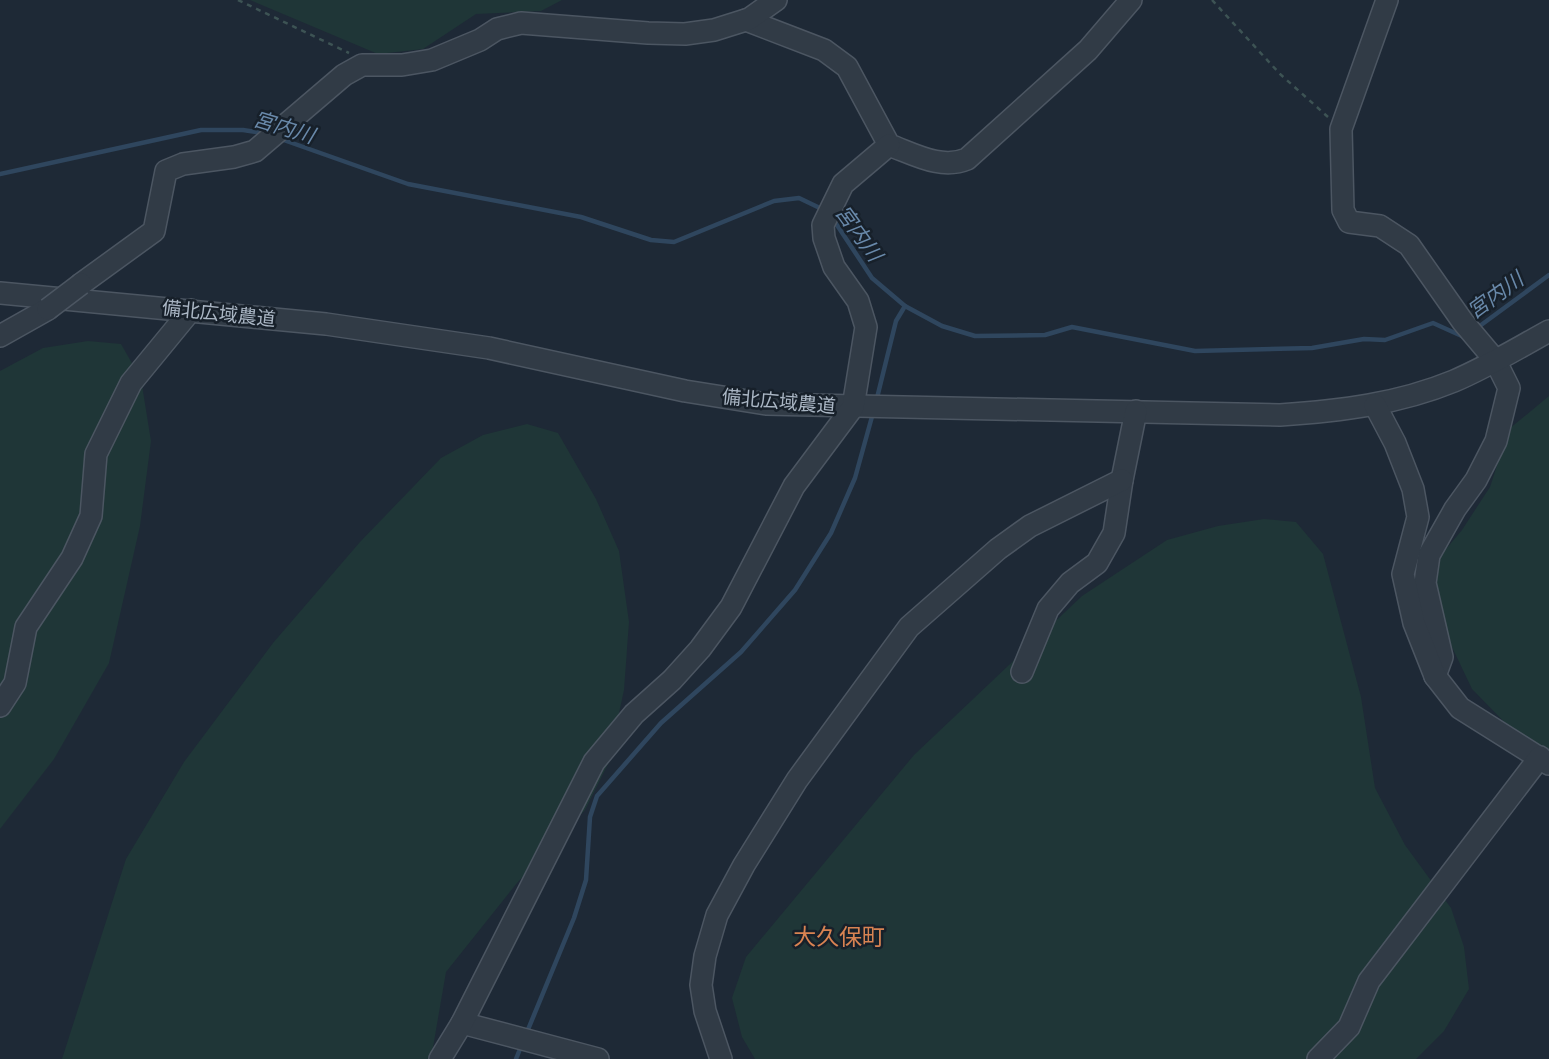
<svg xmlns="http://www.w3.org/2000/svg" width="1549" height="1059" viewBox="0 0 1549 1059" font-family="'Public Sans','Noto Sans JP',sans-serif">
	<rect width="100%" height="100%" fill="#1e2936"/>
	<g fill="#1f3637">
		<path d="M250,0H562L541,11L476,14L423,49L378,54Z"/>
		<path d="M88,341L121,344L141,379L151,441L140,526L109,663L54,759L0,829V371L43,348Z"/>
		<path d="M1549,396V756L1514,732L1472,689L1441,624L1430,568L1462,530L1490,487L1509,429Z"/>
		<path d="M527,424L558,433L596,499L619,551L629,622L624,690L608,764L585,810L517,883L446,972L431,1059H62L126,859L184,762L273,643L360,542L441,458L483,435Z"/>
		<path d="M1264,519L1296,522L1323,554L1361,697L1375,788L1405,845L1451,908L1464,947L1469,989L1444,1031L1416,1059H755L742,1037L732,998L746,957L914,755L1082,596L1167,540L1218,526Z"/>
	</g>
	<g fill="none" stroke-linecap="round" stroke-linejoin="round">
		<g stroke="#2f465e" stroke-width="4.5">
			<path d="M278,138L408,184L581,217L651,240L674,242L774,201L799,198L824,210"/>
			<path d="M0,174L201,130H243L263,133"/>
			<path d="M833,219L872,278L905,306L942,326L975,336L1045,335L1072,327L1195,351L1312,348L1364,339L1385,340L1433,323L1464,337"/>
			<path d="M1477,328L1549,275"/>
			<path d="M876,402L896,321L905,306"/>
			<path d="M527,1032L574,918L586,880L590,817L597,796L661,723L741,652L795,590L831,533L855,478L873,413"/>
			<path d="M516,1059L522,1044"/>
		</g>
		<g stroke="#4c5662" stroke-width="24">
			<g id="minor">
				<path d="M1387,0L1341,129L1343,210L1349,222L1380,226L1409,245L1463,322L1495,360L1509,388L1496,441L1476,480L1455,509L1429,555L1425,583L1442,657L1435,676"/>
				<path d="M746,20L824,50L847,67L889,145C914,154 941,170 967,159L1088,50L1131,0"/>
				<path d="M81,284L154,231L166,171L183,164L234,157L255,151L344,75L362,65H402L432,60L480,40L497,29L521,23L648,33L685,34L714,30L749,19L776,0"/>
				<path d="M0,293L326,324L489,348L685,391L766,404L1280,415C1340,411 1398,404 1454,381C1487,367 1518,348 1549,331"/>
				<path d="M0,336L48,309"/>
				<path d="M1375,405L1395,443L1413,489L1418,517L1403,574L1414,623L1435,676L1460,708L1549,764"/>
				<path d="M1022,672L1048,609L1070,583L1097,563L1114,533L1122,480L1136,411"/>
				<path d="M0,706L15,683L26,627L72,558L91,516L96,454L131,383L191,310"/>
				<path d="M462,1023L598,1059"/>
				<path d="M440,1059L462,1023L594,762L634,714L672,680L700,649L731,607L794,486L853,407L866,327L858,301L834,267L824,238L823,225L843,184L889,145"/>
				<path d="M721,1059L705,1011L701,985L705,956L717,915L744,865L797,780L909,627L998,549L1030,526L1122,480"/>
				<path d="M1318,1059L1349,1027L1369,981L1540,757"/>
			</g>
		</g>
		<g stroke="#3d5354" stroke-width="2.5" stroke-dasharray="5 5" stroke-linecap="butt">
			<path d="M238,0L349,53"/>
			<path d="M1212,0L1280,74L1328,117"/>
		</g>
		<use href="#minor" stroke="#313b46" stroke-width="21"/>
		<g stroke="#4c5662" stroke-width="24" stroke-linecap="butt">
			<path id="minor-bridge" d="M48,309L81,284"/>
		</g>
		<use href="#minor-bridge" stroke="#313b46" stroke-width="21"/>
	</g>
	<g text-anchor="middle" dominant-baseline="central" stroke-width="5" stroke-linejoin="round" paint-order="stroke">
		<g font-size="19" fill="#aab6c4" stroke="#17202a">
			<text transform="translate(219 313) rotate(6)">備北広域農道</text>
			<text transform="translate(779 401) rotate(5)">備北広域農道</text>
		</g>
		<g font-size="21" font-style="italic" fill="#6989aa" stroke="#17202a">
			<text transform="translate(284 127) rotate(17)">宮内川</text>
			<text transform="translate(859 233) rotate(54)">宮内川</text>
			<text transform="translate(1495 295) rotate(-36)">宮内川</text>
		</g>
		<g font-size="23" fill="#d88352" stroke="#17202a">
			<text x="839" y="936">大久保町</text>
		</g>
	</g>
</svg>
